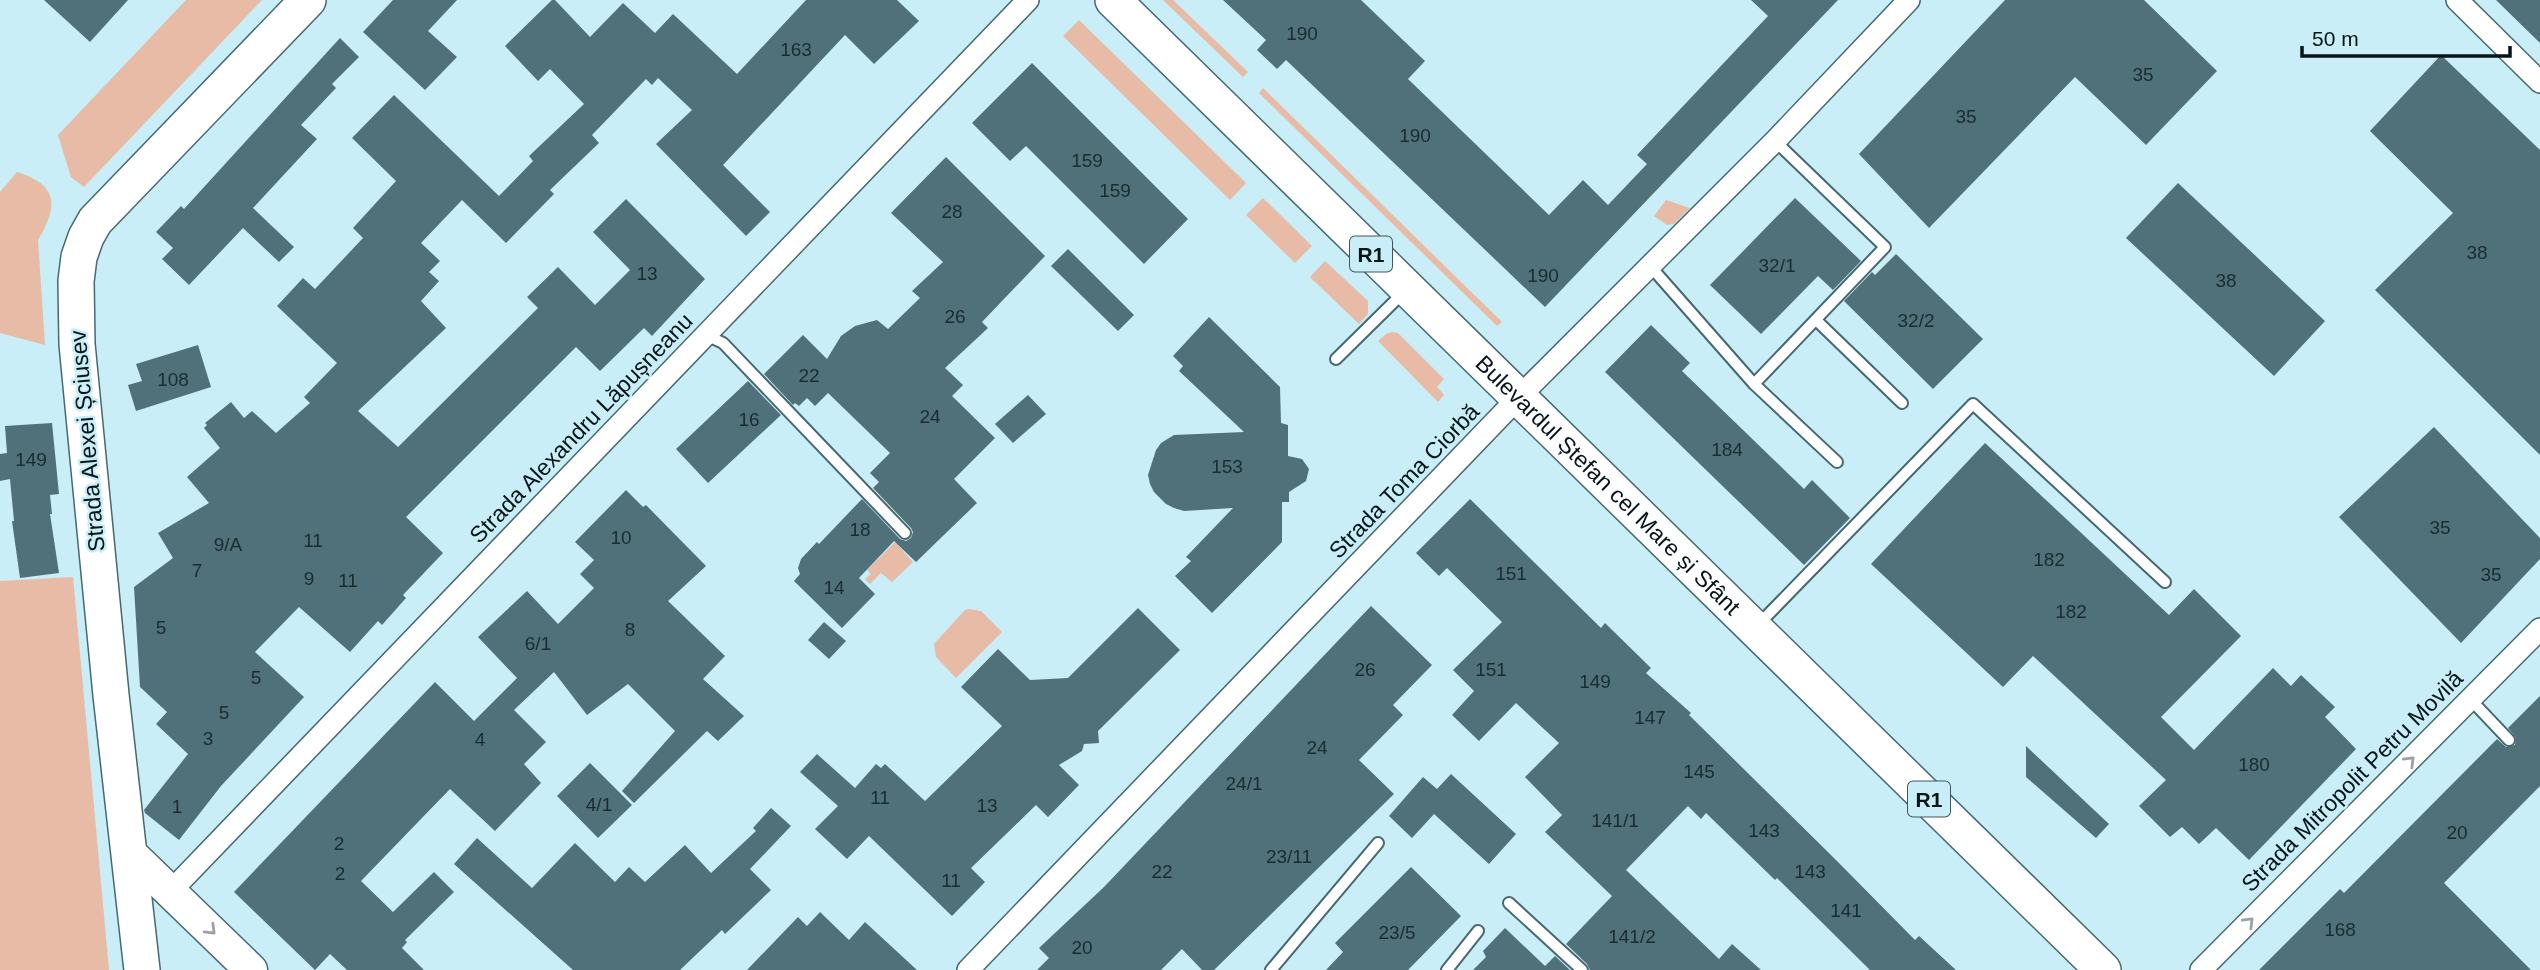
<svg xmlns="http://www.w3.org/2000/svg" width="2540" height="970" viewBox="0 0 2540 970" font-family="Helvetica,sans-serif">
	<rect width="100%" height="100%" fill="#c9eef7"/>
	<g fill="#e7bba5">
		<path d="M186,0H262L84,187L71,177L58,135Z"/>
		<path d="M1163,0H1173L1248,72L1243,77Z"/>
		<path d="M1079,20L1246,183L1230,200L1063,36Z"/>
		<path d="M1263,88L1502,322L1497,326L1259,93Z"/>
		<path d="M17,172C59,185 58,206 38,240L45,345L0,333V192Z"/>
		<path d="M1263,198L1312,246L1295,263L1246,215Z"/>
		<path d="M1666,200L1690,208L1674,224L1667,225L1654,216Z"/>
		<path d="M1325,261L1368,301V314L1359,324L1310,277Z"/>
		<path d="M1392,332L1398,333L1444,379L1437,387L1444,395L1438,402L1378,341L1386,334Z"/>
		<path d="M895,542L913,562L892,582L881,573L870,584L865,579L871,574L867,570Z"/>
		<path d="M73,577L109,970H0V581Z"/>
		<path d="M969,609L981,611L1002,632L956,678L936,657L934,644L965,610Z"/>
	</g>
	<g fill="#50717a">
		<path d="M44,0H128L90,42Z"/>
		<path d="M393,0H457L428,31L457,57L425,90L363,32Z"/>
		<path d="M552,0H555L590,37L623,3L655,33L673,14L737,74L806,0H897L919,21L874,64L845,35L723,165L770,212L746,236L656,144L692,110L658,78L652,85L646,79L592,135L599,143L550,190L554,194L506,243L462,200L421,243L440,261L429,272L439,281L421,301L446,328L358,411L398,447L538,308L527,297L558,267L595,305L630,270L593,232L626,199L705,279L652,336L644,328L600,371L576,347L406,517L443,553L403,595L406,598L382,625L378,621L350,652L299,607L255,652L304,697L221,786L179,840L145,813L144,810L188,754L156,724L167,712L140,687L134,587L173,558L158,533L209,503L187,477L220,448L204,428L207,425L205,423L231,402L244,418L252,411L276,433L310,403L304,397L337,363L277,306L303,278L315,289L363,238L353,228L396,181L352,138L394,95L499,196L533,161L529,156L584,104L550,69L538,81L505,46Z"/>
		<path d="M1223,0H1361L1425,61L1408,79L1549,215L1583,180L1608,205L1647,164L1637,155L1768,16L1751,0H1838L1545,307L1286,60L1277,69L1257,50L1266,40Z"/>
		<path d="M2005,0H2144L2217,71L2146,145L2075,77L1929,228L1859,154Z"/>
		<path d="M2496,0H2540V43Z"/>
		<path d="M340,38L359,57L332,84L336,88L301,125L317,139L253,208L294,247L279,262L243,228L189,285L162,259L173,248L156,232L181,206L184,209Z"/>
		<path d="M2441,55L2540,150V455L2375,290L2453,213L2370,131Z"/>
		<path d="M1032,63L1188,219L1144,264L1026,146L1010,161L972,123Z"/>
		<path d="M946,157L1045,256L982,322L988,328L945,368L963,385L952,396L995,438L954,479L977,503L916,562L894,541L859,578L875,594L842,628L794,581L800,574L798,568L801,559L817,542L819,544L862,499L900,539L906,541L911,538L913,532L911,528L873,488L879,482L870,473L890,453L828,393L815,406L807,398L799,406L795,403L793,405L764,374L803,335L827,359L841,336L855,326L877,320L888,329L920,298L912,291L943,262L891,213Z"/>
		<path d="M2178,183L2325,321L2274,376L2126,238Z"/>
		<path d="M1795,198L1861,261L1833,290L1818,276L1761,334L1710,285Z"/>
		<path d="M1068,249L1134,315L1118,331L1051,266Z"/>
		<path d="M1896,254L1983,339L1933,389L1844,301L1872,272L1875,275Z"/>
		<path d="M1209,317L1280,387L1281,423L1288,425V456L1302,459L1309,469L1306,481L1289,492V502H1282V542L1212,613L1175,576L1191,561L1186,557L1233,508L1184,511L1174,508L1166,504L1154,492L1150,484L1148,475L1156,450L1161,443L1174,435L1244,432L1179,371L1183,366L1173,356Z"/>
		<path d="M1651,325L1690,363L1682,371L1804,489L1812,480L1850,518L1804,565L1605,372Z"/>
		<path d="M198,345L211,387L136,411L128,385L142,381L136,364Z"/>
		<path d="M748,381L781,415L708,483L676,449Z"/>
		<path d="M1028,395L1046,414L1013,443L995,424Z"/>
		<path d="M52,423L59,494L50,495L52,514H50L59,573L20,578L12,521H14L10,479L0,481V454L7,453L5,426Z"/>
		<path d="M2434,427L2540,538V559L2461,643L2339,517Z"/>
		<path d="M1985,443L2169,615L2194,589L2241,636L2161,717L2194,750L2273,668L2291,686L2301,675L2335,707L2325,717L2356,749L2249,860L2216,828L2199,844L2182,827L2170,837L2139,806L2166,780L2033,656L2003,687L1871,564Z"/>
		<path d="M626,490L643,507L646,505L706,566L668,601L725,656L703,679L744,716L718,741L707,731L634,803L622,791L675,731L628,684L587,715L554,672L514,710L546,742L524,764L541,783L495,831L450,789L361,881L393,912L434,872L454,892L405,940L407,942L402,948L424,970H347L330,954L315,970L234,892L435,682L474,721L517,678L478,637L527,591L558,624L594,588L580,574L594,560L575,542Z"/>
		<path d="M1470,499L1601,628L1605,623L1651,668L1646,673L1691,713L1689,715L1836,860L1915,940L1919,936L1956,970H1870L1777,878L1775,880L1706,813L1701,819L1688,806L1626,870L1719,959L1732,944L1761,970H1590L1587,964L1566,944L1612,896L1545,832L1562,815L1525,777L1559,743L1516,703L1479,741L1452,715L1474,691L1453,670L1502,622L1447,568L1439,576L1416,553Z"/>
		<path d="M1371,606L1432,665L1393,705L1403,715L1359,760L1394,794L1214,970H1202L1182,949L1161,970H1037L1049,958L1039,948L1104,887Z"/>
		<path d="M1138,608L1180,650L1098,731L1099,743L1084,744L1082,751L1059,765L1079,785L1048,817L1036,805L971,868L985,882L952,916L869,836L847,859L815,829L838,806L800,772L817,754L855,788L876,764L881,768L885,764L925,801L1002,726L961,687L998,649L1030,680L1068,678Z"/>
		<path d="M824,622L846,641L829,659L808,640Z"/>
		<path d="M2540,696V786L2444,883L2531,970H2259L2340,889L2344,893L2497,739L2506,747L2515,745L2516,738L2508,728Z"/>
		<path d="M2026,746L2109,824L2096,838L2026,777Z"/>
		<path d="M590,763L632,805L598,838L557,796Z"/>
		<path d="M1451,774L1516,834L1489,864L1434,814L1412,838L1389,816L1423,777L1437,789Z"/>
		<path d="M771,808L791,826L750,869L771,890L725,934L722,930L680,970H573L454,864L477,838L532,888L575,843L615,882L629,867L645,882L685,845L711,873L756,831L753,828Z"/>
		<path d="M1411,867L1461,916L1408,970H1326L1343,952L1335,943Z"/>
		<path d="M820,912L849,940L865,922L917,970H747L798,917L807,926Z"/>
		<path d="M1505,928L1545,966L1555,956L1570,970H1473L1486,957L1483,951Z"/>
	</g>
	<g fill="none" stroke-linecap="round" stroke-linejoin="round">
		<g stroke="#476870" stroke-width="14">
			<g id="lane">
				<path d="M1651,267L1754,384L1837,462"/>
				<path d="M1816,320L1902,403"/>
				<path d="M706,335L723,343L905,533"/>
				<path d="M1336,359L1404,292"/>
				<path d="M1754,384L1885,247L1775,141"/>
				<path d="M1757,626L1973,404L2165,582"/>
				<path d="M2471,700L2509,740"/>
				<path d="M1509,903L1582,970"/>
				<path d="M1271,970L1378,843"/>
				<path d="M1447,970L1478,931"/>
			</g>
		</g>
		<g stroke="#476870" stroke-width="24">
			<g id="street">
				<path d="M2457,0L2540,82"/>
				<path d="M171,891L1028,0"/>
				<path d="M968,970L1518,398L1775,141L1909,0"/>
				<path d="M2201,970L2540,629"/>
			</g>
		</g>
		<g stroke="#476870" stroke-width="35">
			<path id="secondary" d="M129,852L251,970"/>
		</g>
		<g stroke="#476870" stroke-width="38">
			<g id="primary">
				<path id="s1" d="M1113,0L2103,970"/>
				<path d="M142,970L111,695L77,344L76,281L79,257L86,237L95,221L308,0"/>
			</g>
		</g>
		<use href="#lane" stroke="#fff" stroke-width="10"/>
		<use href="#street" stroke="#fff" stroke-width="21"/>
		<use href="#secondary" stroke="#fff" stroke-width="32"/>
		<use href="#primary" stroke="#fff" stroke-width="35"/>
	</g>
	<defs><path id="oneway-chevron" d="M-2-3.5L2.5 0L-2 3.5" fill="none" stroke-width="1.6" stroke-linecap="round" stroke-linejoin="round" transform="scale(1.75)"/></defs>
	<g stroke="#9ca1a3">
		<use href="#oneway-chevron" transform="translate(2410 761) rotate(-45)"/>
		<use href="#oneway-chevron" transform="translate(2249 922) rotate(-45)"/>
		<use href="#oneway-chevron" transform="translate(211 930) rotate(45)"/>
	</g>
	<g text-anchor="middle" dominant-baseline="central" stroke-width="5" stroke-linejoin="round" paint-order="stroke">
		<g font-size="19" fill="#192c30">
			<text x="1302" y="33">190</text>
			<text x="796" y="49">163</text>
			<text x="2143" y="74">35</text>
			<text x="1966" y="116">35</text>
			<text x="1415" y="135">190</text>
			<text x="1087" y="160">159</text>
			<text x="1115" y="190">159</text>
			<text x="952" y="211">28</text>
			<text x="2477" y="252">38</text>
			<text x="1777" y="265">32/1</text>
			<text x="647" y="273">13</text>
			<text x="1543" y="275">190</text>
			<text x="2226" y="280">38</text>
			<text x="955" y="316">26</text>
			<text x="1916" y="320">32/2</text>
			<text x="809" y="375">22</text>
			<text x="173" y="379">108</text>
			<text x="930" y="416">24</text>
			<text x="749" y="419">16</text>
			<text x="1727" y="449">184</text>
			<text x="31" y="459">149</text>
			<text x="1227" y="466">153</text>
			<text x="2440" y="527">35</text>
			<text x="860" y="529">18</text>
			<text x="621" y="537">10</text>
			<text x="313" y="540">11</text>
			<text x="228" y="544">9/A</text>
			<text x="2049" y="559">182</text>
			<text x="197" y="570">7</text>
			<text x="1511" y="573">151</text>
			<text x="2491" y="574">35</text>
			<text x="309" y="578">9</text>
			<text x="348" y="580">11</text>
			<text x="834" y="587">14</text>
			<text x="2071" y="611">182</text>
			<text x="161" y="627">5</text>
			<text x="630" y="629">8</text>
			<text x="538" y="643">6/1</text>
			<text x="1365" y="669">26</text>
			<text x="1491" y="669">151</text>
			<text x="256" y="677">5</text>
			<text x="1595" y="681">149</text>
			<text x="224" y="712">5</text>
			<text x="1650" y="717">147</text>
			<text x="208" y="738">3</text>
			<text x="480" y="739">4</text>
			<text x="1317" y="747">24</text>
			<text x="2254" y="764">180</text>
			<text x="1699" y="771">145</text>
			<text x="1244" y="783">24/1</text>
			<text x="880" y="797">11</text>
			<text x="599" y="804">4/1</text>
			<text x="987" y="805">13</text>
			<text x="177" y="806">1</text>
			<text x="1615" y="820">141/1</text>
			<text x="1764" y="830">143</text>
			<text x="2457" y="832">20</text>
			<text x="339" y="843">2</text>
			<text x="1289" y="856">23/11</text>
			<text x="1162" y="871">22</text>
			<text x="1810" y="871">143</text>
			<text x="340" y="873">2</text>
			<text x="951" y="880">11</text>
			<text x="1846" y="910">141</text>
			<text x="2340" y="929">168</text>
			<text x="1397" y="932">23/5</text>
			<text x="1632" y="936">141/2</text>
			<text x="1082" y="947">20</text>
		</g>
		<g fill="#c9eef7" stroke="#41565b" stroke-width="2">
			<rect x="1350" y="236.5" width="42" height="35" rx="5"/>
			<rect x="1908" y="781.5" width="42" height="35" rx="5"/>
		</g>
		<g font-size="21" font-weight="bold" fill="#071518">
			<text x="1371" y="254">R1</text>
			<text x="1929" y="799">R1</text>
		</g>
		<g font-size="23" fill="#071518" stroke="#c9eef7">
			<text transform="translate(581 428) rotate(-46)">Strada Alexandru Lăpușneanu</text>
			<text transform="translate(87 441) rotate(-95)">Strada Alexei Șciusev</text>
			<text transform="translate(1404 481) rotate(-46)">Strada Toma Ciorbă</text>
			<text stroke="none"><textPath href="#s1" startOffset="693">Bulevardul Ștefan cel Mare și Sfânt</textPath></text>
			<text transform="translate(2352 781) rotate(-45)">Strada Mitropolit Petru Movilă</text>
		</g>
	</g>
	<path d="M2302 46v10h208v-10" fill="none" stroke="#071518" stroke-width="3.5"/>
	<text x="2312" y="46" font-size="21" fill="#071518" stroke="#c9eef7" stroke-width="5" paint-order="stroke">50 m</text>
</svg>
